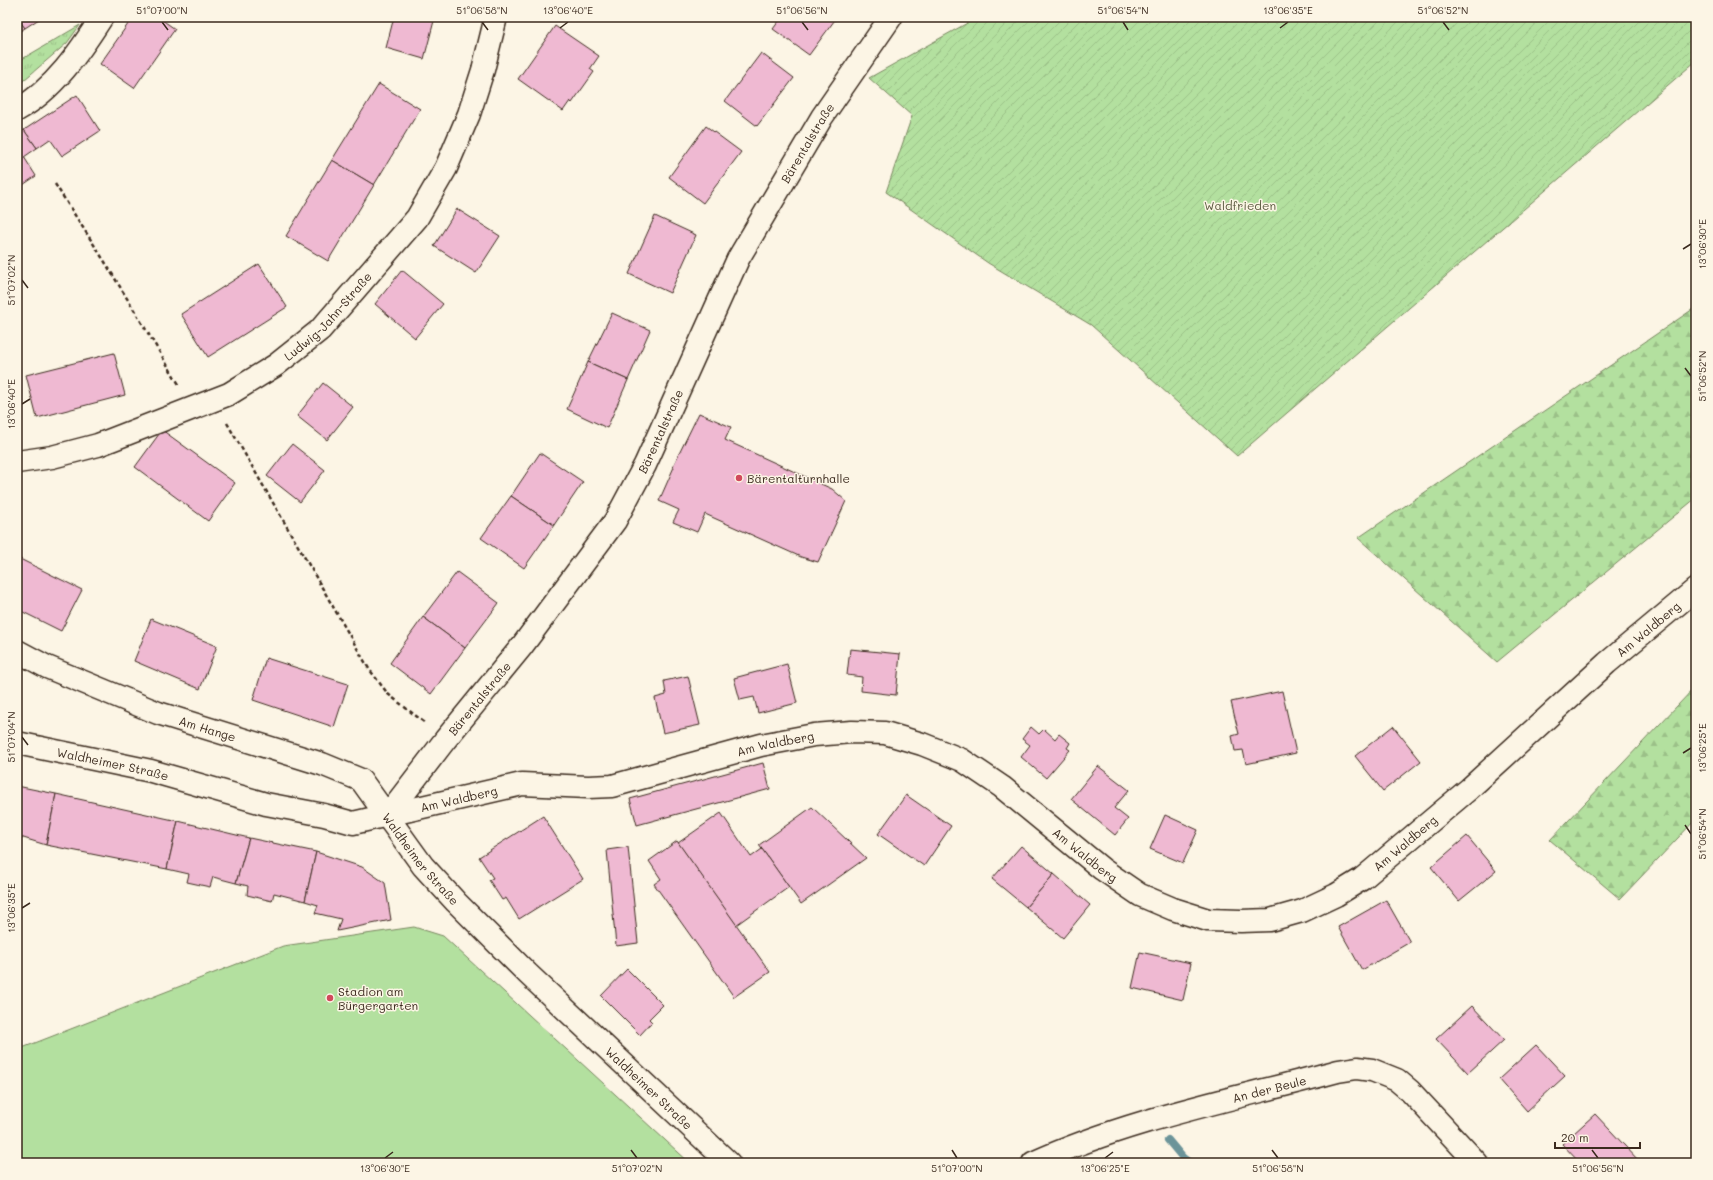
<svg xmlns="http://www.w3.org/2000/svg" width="1713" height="1180" viewBox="0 0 1713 1180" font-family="Mali,sans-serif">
	<defs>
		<pattern id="grass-tufts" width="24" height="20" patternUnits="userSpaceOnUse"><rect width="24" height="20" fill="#b3e09f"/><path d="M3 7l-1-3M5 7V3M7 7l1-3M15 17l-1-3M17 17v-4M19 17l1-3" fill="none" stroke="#9bc088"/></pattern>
		<pattern id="forest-firs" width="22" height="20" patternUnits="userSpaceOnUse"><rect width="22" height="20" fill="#b3e09f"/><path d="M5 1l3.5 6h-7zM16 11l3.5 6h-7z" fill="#9bc088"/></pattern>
		<pattern id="garden-furrows" width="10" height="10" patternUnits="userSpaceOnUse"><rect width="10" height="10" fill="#b3e09f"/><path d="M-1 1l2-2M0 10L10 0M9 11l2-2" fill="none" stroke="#9bc088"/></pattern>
	</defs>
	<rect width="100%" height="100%" fill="#fcf5e5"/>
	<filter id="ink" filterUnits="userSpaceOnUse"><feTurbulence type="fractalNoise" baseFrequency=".025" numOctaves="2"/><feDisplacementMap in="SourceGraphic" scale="8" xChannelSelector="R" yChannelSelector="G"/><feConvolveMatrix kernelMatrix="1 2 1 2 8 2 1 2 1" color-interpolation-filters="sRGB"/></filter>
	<g filter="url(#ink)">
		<path fill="url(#grass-tufts)" stroke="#77855e" d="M80,25L67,43L17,86V62Z"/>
		<g fill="url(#forest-firs)" stroke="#77855e">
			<path d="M1696,307V498L1497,662L1358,538Z"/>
			<path d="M1696,686V819L1620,899L1550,840Z"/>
		</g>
		<path fill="#b3e09f" stroke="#77855e" d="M414,927L443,936L690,1163H17V1050L283,946Z"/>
		<path fill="url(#garden-furrows)" stroke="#77855e" d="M978,17H1696V61L1237,456L1091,325L988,263L886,192L912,116L869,78Z"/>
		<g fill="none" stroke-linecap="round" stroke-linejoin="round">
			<path stroke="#6c9499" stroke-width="8" d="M1168,1140L1183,1158L1190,1163"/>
		</g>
		<g fill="#efb9d2" stroke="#3b2a1e">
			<path d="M17,17L25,28L17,33Z"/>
			<path d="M17,17H42L25,28Z"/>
			<path d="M133,17H158L175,29L134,88L100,64Z"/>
			<path d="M394,17H435L424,59L386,48Z"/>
			<path d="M782,17H837L809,55L773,29Z"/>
			<path d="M555,26L599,56L590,69L594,72L572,103L570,101L563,111L518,79Z"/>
			<path d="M761,53L794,78L757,126L725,101Z"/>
			<path d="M379,84L420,109L374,185L332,160Z"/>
			<path d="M77,95L100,131L62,156L50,139L37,148L24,130Z"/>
			<path d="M706,126L741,152L703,203L669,177Z"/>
			<path d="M24,130L37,148L24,157L36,176L17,189V134Z"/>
			<path d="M332,160L374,185L328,261L286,236Z"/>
			<path d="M457,209L500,236L476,273L434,246Z"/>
			<path d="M655,216L696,235L670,293L629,274Z"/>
			<path d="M259,264L287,307L208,357L181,314Z"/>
			<path d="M402,270L443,304L415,338L375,304Z"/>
			<path d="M612,313L650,330L628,380L588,362Z"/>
			<path d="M114,353L125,395L37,418L26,375Z"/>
			<path d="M588,362L628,380L607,428L567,409Z"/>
			<path d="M323,383L353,407L327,440L297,416Z"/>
			<path d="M699,413L731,427L725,440L832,489L846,501L818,562L801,557L705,514L697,532L673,522L679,510L659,501L674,467L673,466Z"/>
			<path d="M162,430L235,483L208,521L135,467Z"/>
			<path d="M292,444L325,470L300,502L267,476Z"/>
			<path d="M540,453L583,482L554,525L511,496Z"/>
			<path d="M511,496L554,525L524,568L481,538Z"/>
			<path d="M18,558L82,590L61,631L17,609Z"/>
			<path d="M457,572L499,603L465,648L423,617Z"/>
			<path d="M423,617L465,648L431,694L390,663Z"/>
			<path d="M151,619L217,646L200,689L134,661Z"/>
			<path d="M850,649L900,654L896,695L861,691L862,677L847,675Z"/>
			<path d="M266,658L348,684L334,727L253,700Z"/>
			<path d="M787,664L797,703L758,713L754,697L740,700L734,678Z"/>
			<path d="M688,676L700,725L663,733L655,698L666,695L664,681Z"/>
			<path d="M1282,691L1296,753L1246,764L1243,750L1235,751L1232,736L1239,734L1231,702Z"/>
			<path d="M1393,726L1421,761L1383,791L1355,756Z"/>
			<path d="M1031,727L1039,734L1044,729L1055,739L1059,734L1070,743L1067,748L1070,750L1046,778L1021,757L1030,745L1022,739Z"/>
			<path d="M763,763L770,789L637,825L630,799Z"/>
			<path d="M1098,766L1129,790L1114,808L1128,819L1115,835L1071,799Z"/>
			<path d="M17,786L56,794L46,845L17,836Z"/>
			<path d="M56,794L178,821L167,869L46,845Z"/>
			<path d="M906,795L951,826L924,866L878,834Z"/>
			<path d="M812,807L866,858L801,904L759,845Z"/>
			<path d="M721,813L751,857L762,849L789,887L736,925L678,843Z"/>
			<path d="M1165,815L1198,830L1183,863L1150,849Z"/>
			<path d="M543,816L583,879L519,919L506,898L502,900L489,880L493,878L479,857Z"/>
			<path d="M178,821L249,838L236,883L213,877L210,887L187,882L189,874L167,869Z"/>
			<path d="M1467,836L1496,871L1459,901L1431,867Z"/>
			<path d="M249,838L316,852L305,901L274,893L272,901L247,895L248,886L236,883Z"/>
			<path d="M677,841L770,972L734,997L654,884L661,879L649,861Z"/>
			<path d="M1021,846L1054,874L1026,907L992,879Z"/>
			<path d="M628,847L638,943L616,946L607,850Z"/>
			<path d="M316,852L362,867L385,883L391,920L337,931L341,919L315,913L318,905L305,901Z"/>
			<path d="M1054,874L1090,905L1063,938L1026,907Z"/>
			<path d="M1386,900L1410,942L1362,970L1338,927Z"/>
			<path d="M1140,952L1191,963L1183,1000L1132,988Z"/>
			<path d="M627,969L663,1005L649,1019L652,1022L640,1035L601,996Z"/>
			<path d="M1472,1006L1504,1040L1468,1073L1436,1039Z"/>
			<path d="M1536,1045L1565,1076L1527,1111L1499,1079Z"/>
			<path d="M1595,1114L1639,1161L1636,1163H1580L1562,1144Z"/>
			<path d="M1098,1158L1102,1163H1091Z"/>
		</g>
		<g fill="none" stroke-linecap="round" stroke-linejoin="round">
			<g stroke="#3b2a1e" stroke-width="25">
				<g id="minor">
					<path id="s1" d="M17,462L52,457L98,445L229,394L276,365L320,330L417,218L446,168L469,114L483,70L496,17"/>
					<path id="s2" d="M17,651L47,667L158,713L322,764L361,780L423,866L456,902L528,974L729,1163"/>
					<path id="s3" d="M17,743L151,771L266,804L324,815L353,823L522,784L588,787L612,786L761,745L814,735L852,732L885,733L922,744L962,760L1002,787L1102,869L1140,895L1173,909L1208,920L1241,921L1270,920L1302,911L1336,895L1362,879L1469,789L1607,663L1696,589"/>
					<path id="s4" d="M386,817L445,740L522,646L615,521L645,465L738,259L822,117L891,17"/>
					<path id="s5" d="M1033,1163C1130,1119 1235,1099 1338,1071L1357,1068L1372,1070L1397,1080L1410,1091L1477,1163"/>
				</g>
			</g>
			<g stroke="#3b2a1e" stroke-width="25">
				<path id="secondary" d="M17,110C54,90 80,51 102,17"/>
			</g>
			<g stroke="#3b2a1e" stroke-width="2.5" stroke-dasharray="4 3" stroke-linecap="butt">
				<path d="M55,184L105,262L180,386"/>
				<path d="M227,423L369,669L388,694L425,723"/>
			</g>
			<use href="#minor" stroke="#fcf5e5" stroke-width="22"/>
			<use href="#secondary" stroke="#fcf5e5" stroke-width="22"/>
		</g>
	</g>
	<path fill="none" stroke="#3b2a1e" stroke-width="1.5" d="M162,22L168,30M482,22L488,30M802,22L808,30M1123,22L1128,30M1443,22L1449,30M560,28L568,22M1280,28L1288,22M1683,249L1691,244M22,280L28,288M1685,368L1691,376M22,404L30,399M22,737L28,745M1683,753L1691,748M1685,825L1691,834M22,908L30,903M631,1150L637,1158M952,1150L957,1158M1272,1150L1278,1158M1592,1150L1598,1158M385,1158L393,1152M1105,1158L1113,1152"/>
	<g fill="#d1495b" stroke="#fcf5e5" stroke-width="1.5">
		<circle cx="739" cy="478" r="4"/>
		<circle cx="330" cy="998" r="4"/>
	</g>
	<g text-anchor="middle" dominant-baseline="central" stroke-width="3" stroke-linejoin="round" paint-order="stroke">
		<g font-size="12" fill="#3b2a1e" stroke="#fcf5e5">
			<text stroke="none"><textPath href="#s4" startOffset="799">Bärentalstraße</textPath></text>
			<text stroke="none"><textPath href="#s1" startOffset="350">Ludwig-Jahn-Straße</textPath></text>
			<text stroke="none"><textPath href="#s4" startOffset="475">Bärentalstraße</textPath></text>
			<text stroke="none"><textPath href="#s3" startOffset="1810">Am Waldberg</textPath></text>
			<text stroke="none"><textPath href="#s4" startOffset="151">Bärentalstraße</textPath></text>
			<text stroke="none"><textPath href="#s2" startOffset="206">Am Hange</textPath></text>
			<text stroke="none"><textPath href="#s3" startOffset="778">Am Waldberg</textPath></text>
			<text stroke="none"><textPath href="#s3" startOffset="98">Waldheimer Straße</textPath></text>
			<text stroke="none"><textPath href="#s3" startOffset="454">Am Waldberg</textPath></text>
			<text stroke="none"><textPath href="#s3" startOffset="1486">Am Waldberg</textPath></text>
			<text stroke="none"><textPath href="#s3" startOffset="1126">Am Waldberg</textPath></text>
			<text stroke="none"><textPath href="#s2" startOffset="467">Waldheimer Straße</textPath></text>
			<text stroke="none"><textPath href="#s2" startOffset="791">Waldheimer Straße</textPath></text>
			<text stroke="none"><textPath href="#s5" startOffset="248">An der Beule</textPath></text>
		</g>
		<g font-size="12" fill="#59583e" stroke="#fcf5e5">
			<text x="1240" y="205">Waldfrieden</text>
		</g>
		<g font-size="12" fill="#3b2a1e" stroke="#fcf5e5" text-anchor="start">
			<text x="747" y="478">Bärentalturnhalle</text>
			<text x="338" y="991">Stadion am<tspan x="338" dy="14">Bürgergarten</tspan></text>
		</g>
	</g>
	<rect width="1713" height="1180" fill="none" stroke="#fcf5e5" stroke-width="44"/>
	<path d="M1555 1142v6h85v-6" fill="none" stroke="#3b2a1e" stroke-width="2"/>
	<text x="1561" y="1142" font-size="12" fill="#3b2a1e" stroke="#fcf5e5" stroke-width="3" paint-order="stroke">20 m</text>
	<rect x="22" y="22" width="1669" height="1136" fill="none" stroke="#3b2a1e" stroke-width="1.5"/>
	<g font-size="10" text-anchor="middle" fill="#3b2a1e">
		<text x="162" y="14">51°07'00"N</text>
		<text x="482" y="14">51°06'58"N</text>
		<text x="568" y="14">13°06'40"E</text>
		<text x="802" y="14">51°06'56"N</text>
		<text x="1123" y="14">51°06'54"N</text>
		<text x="1288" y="14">13°06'35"E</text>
		<text x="1443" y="14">51°06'52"N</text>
		<text transform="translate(1702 244) rotate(-90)" y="4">13°06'30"E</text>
		<text transform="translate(11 280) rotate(-90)" y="4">51°07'02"N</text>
		<text transform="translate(1702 376) rotate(-90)" y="4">51°06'52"N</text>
		<text transform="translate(11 404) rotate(-90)" y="4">13°06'40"E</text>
		<text transform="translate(11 737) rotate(-90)" y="4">51°07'04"N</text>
		<text transform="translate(1702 748) rotate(-90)" y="4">13°06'25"E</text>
		<text transform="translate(1702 834) rotate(-90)" y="4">51°06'54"N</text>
		<text transform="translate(11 908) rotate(-90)" y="4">13°06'35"E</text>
		<text x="385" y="1172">13°06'30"E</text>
		<text x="637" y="1172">51°07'02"N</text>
		<text x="957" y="1172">51°07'00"N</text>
		<text x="1105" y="1172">13°06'25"E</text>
		<text x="1278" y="1172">51°06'58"N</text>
		<text x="1598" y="1172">51°06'56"N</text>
	</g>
</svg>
